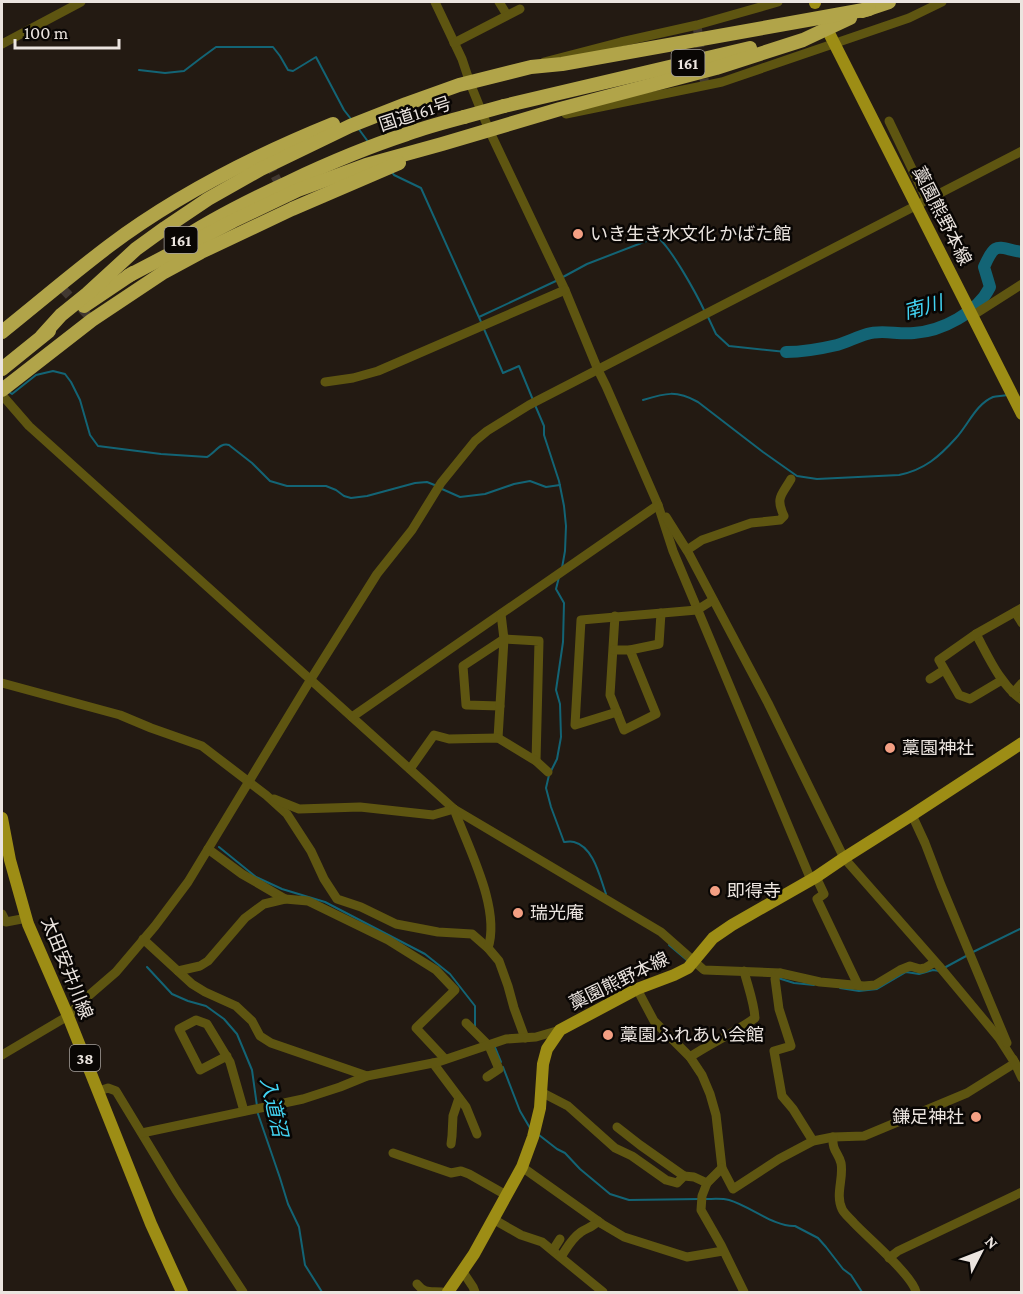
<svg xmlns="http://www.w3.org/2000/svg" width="1023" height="1294" viewBox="0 0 1023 1294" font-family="'Crimson Pro','Noto Sans JP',serif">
	<rect width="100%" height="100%" fill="#231a12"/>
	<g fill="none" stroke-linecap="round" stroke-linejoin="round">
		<g stroke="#136475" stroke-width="2">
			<path d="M139,70L165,73L184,71L201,58L216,47H273L280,56L288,70L293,71L316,57L344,110L351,119"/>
			<path d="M358,128L369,143"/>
			<path d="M391,171L394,175L421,188L482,324"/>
			<path d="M563,277L587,264L657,237C671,247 697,295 705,312"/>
			<path d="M479,317L558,280"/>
			<path d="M708,317L716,334L729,346L786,352"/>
			<path d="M484,329L503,373L519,366L533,400"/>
			<path d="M9,392L12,394L36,375L53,371L65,374L71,382L80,400L90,435L98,446L161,454L207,457C215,453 220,442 229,445L252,463L270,481L287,486H326L336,490L344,496L351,498L367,496L415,483L427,482L437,486"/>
			<path d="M643,400C666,393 676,390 698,402L763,452L797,476L817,479L899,475C924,470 939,457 956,438C968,425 976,404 993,397C997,396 1003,396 1007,395"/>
			<path d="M535,405L544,426V435L559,481L564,506L566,526L565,551L562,568"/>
			<path d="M442,489L460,497L485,494L514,484L530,481L546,487L560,485"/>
			<path d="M559,577L556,589L564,603L563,642L556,690L560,704L561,737L557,759L549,775L546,788L551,807L564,842C567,842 570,841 574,842C594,847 600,878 606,894"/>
			<path d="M219,847L256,877L282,889L325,902L425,954L450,974L475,1006V1026"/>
			<path d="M669,945L688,961"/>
			<path d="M973,952L1022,928"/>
			<path d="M147,967L172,994L188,1001L206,1006L224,1019L237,1034L252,1070L257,1106"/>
			<path d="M944,968L968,955"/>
			<path d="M778,978L794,983L814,985"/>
			<path d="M840,988L859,991L877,989L906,972L919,974L933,970L940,971"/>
			<path d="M494,1045L501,1062"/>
			<path d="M503,1067L520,1111L530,1128"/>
			<path d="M257,1111L280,1178L288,1204L299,1227L305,1265L322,1292"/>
			<path d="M539,1135L557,1149L565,1153L580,1169L610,1194L629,1200L700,1199"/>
			<path d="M705,1199C713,1199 722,1198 729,1200C750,1206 774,1227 795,1226L818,1238L826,1247L843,1269L851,1275L862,1292"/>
		</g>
		<path stroke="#136475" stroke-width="12" d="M786,352C803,352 820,349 837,345C847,342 857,337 867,334C882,329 898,335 914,333C942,331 977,313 990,287L984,267C996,240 997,248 1022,252"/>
		<g stroke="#413831" stroke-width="9" stroke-dasharray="9 4.5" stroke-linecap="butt">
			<path d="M697,25L705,86"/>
			<path d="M269,164L282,190"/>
			<path d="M63,289L92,320"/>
		</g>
		<g stroke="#5e5511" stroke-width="9">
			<path d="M435,2L462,59L470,83L489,130L565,290L598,370L606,386L658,505L673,551L811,880"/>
			<path d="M499,2L507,15"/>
			<path d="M454,43L520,9"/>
			<path d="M2,44L81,2"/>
			<path d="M544,62L621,42L697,25L778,2"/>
			<path d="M566,114L722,82L909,18L942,2"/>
			<path d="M889,121L927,200"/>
			<path d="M972,316L1022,284"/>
			<path d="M325,382L353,378L378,371L565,290"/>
			<path d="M2,395L29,426L454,809L661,932L704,970L780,973L820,982L864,986L875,985L900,970L910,966L920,969L925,968L935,962"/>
			<path d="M666,517L688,552L768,703L844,858L939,966L999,1038L1015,1063"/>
			<path d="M687,550L702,540L751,523L780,520L784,516C775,497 782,495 791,479"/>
			<path d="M1015,612L1022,623"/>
			<path d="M615,616L610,695L624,730L656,714L630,650"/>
			<path d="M976,634C989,658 1000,684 1022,700"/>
			<path d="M614,650H630L659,644L661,613"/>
			<path d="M930,679L944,670"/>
			<path d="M1002,680L970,699L959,695L939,660L976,634L1022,608"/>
			<path d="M2,683L120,715L151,728L202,746L266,795L287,814L311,851L324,879L337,899L361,907L396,924L438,932L472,934L488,948L499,961L508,986L514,1008L525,1038"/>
			<path d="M1013,693L1022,683"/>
			<path d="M500,706L466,705L463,666L504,639L539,641L536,761"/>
			<path d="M617,712L575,725L581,620L697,610L713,600"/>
			<path d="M352,717L658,505"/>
			<path d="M498,738L504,639L501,614"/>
			<path d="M410,769L434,735L449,739L498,738L536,761L548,772"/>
			<path d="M274,799L299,809L360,807L433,815L454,809"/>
			<path d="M454,809C468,848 501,908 488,948"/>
			<path d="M912,815L925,843L941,885L1007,1043"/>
			<path d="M208,849L242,874L285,899"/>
			<path d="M816,877L824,894L817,899L858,985"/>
			<path d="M2,914L6,922L27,918"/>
			<path d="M143,939L192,984L205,992L236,1006L252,1021L260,1036L271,1043L367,1076"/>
			<path d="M178,971L200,966L208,961L245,918L264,904L285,899L308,901L388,940L436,970L455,990L416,1028L445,1059"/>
			<path d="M780,973L776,975L775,979L779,1009L791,1046L774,1051L782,1096L793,1109L813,1141"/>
			<path d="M637,989L654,1021L690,1057L702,1075L710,1094L716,1115L722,1168L733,1189L779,1159L813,1141L833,1137L864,1136L967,1093L1015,1063"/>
			<path d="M466,1023L489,1046L499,1069L487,1077"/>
			<path d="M2,1055L68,1016L79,1004L116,972L155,926L188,882L311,679L377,574L412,530L441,483L475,441L487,431L529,405L1022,151"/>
			<path d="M227,1056L200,1070L179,1029L196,1020L207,1024L230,1062L244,1111"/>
			<path d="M690,1057C711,1043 734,1033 755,1018C754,1002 748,987 744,971"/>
			<path d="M1013,1059L1022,1078"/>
			<path d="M433,1063L466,1107L477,1134"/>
			<path d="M99,1091L108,1088L116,1091L176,1190L243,1292"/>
			<path d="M541,1092L568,1106L615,1148L632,1156L666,1180L677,1183L684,1176L694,1177L707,1183"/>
			<path d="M617,1127L640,1145L684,1176"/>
			<path d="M142,1133L303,1099L340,1087L367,1076L438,1062L506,1039L536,1037L560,1030"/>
			<path d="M833,1137C832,1151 838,1152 841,1163C844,1178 835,1194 842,1209C844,1214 851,1219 854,1223C868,1238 912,1275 916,1292"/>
			<path d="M451,1144L452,1136L453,1116L459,1098"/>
			<path d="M393,1153L451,1173L461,1171L469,1174L506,1195"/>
			<path d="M522,1167L602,1224L624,1237L687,1257L723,1251"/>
			<path d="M722,1168L707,1183L702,1196L701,1210L721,1245L744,1292"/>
			<path d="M493,1219L521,1235L542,1242L603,1292"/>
			<path d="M553,1250L560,1239"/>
			<path d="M561,1257C567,1248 571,1239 581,1232C587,1228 593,1227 598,1221"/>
			<path d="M889,1258L898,1251L1022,1192"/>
			<path d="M463,1272L473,1287L475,1292"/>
			<path d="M417,1284C425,1294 430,1291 442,1292"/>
		</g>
		<g stroke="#9d8d15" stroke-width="12">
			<path d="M815,2V3"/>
			<path d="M830,35L1022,414"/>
			<path d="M2,818L10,860L28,924L68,1016L151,1224L182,1292"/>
			<path d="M448,1292L474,1254L522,1167L533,1137L540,1108L543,1064L547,1049L560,1030L637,989L674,975L688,968L713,938L732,925L816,877L844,858L912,815L1022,743"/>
		</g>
		<g stroke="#b1a449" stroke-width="14">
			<path d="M862,11L889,2"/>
			<path d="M504,106L750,48"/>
			<path d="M176,243C211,219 250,200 289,182C327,164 367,147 407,134C426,127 445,122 464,117"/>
			<path d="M128,276L233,221L298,190L366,165L442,144L560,109L716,68L803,40L850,18"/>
			<path d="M84,306L133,273"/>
			<path d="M2,332C37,304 72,274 109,246C177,195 254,156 333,124"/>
			<path d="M42,336L61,315L87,294L136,249L165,228L208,199L261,169L350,126L406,104L459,85L531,67L562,64L869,9"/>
			<path d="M2,369L49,331"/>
			<path d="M2,390L92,320L164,272L201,252L292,209L399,163"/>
		</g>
		<path stroke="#b1a449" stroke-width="14" d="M464,117L504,106"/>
	</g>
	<g fill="#f39f83" stroke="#090604" stroke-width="2">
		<circle cx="578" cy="234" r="6"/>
		<circle cx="890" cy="748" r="6"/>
		<circle cx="715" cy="891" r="6"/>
		<circle cx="518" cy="913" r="6"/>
		<circle cx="608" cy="1035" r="6"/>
		<circle cx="976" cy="1117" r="6"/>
	</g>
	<g text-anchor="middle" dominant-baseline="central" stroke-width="5" stroke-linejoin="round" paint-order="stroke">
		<g fill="#090604" stroke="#a7a19d" stroke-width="1.5">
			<rect x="671.5" y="50" width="33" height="26" rx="4.5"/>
			<rect x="164.5" y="227" width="33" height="26" rx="4.5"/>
			<rect x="70" y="1045" width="30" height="26" rx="4.5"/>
		</g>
		<g font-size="16" font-weight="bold" fill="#ebe4df">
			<text x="688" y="63">161</text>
			<text x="181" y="240">161</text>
			<text x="85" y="1058">38</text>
		</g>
		<g font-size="18" fill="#ebe4df" stroke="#090604">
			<text transform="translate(415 114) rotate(-18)">国道161号</text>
			<text transform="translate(942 216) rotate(63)">藁園熊野本線</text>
			<text transform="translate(67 968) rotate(68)">太田安井川線</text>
			<text transform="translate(619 981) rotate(-26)">藁園熊野本線</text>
		</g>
		<g font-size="18" fill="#ebe4df" stroke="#090604" text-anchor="start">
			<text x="590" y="234">いき生き水文化 かばた館</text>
			<text x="902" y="748">藁園神社</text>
			<text x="727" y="891">即得寺</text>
			<text x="530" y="913">瑞光庵</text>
			<text x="620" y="1035">藁園ふれあい会館</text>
			<text x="964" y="1117" text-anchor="end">鎌足神社</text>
		</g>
		<g font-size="20" font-style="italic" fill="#42d3f2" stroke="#090604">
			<text transform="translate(923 307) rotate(-15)">南川</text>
			<text transform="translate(274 1107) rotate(77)">入道沼</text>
		</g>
	</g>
	<rect width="1023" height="1294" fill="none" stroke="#ebe4df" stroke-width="6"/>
	<g transform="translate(981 1252) rotate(48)" stroke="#090604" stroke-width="4.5" paint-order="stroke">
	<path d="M0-4.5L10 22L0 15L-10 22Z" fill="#ebe4df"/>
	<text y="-9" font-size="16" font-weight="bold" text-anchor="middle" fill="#ebe4df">N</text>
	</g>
	<path d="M15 39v9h104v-9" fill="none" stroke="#ebe4df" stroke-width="3"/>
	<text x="24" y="39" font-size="18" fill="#ebe4df" stroke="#090604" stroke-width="4.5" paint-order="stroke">100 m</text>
</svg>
